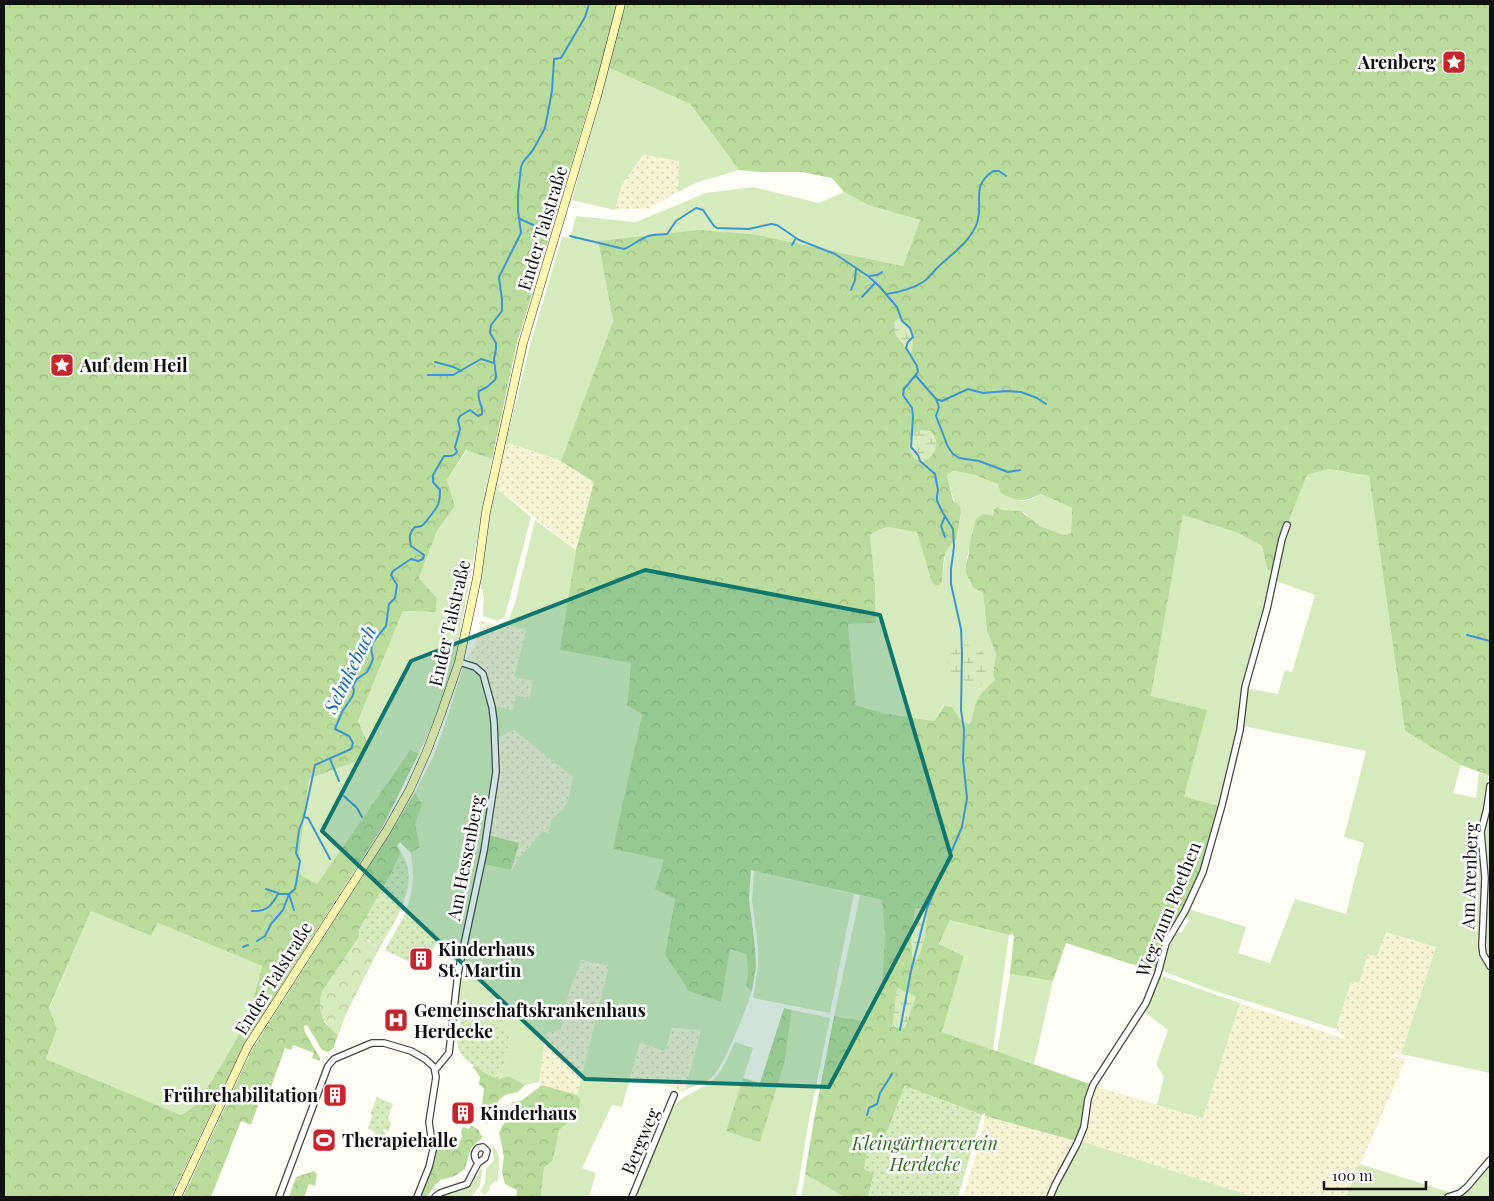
<svg xmlns="http://www.w3.org/2000/svg" width="1494" height="1201" viewBox="0 0 1494 1201" font-family="'Playfair Display',serif">
	<defs>
		<pattern id="farmland-dots" width="8" height="8" patternUnits="userSpaceOnUse" patternTransform="scale(1.25)"><rect width="8" height="8" fill="#f6f3d4"/><path d="M2 2h.1M6 6h.1" fill="none" stroke="#d2cfb5" stroke-width="1.8" stroke-linecap="round"/></pattern>
		<pattern id="forest-crowns" width="20" height="18" patternUnits="userSpaceOnUse" patternTransform="scale(1.25)"><rect width="20" height="18" fill="#b9dc9c"/><path d="M2 6a3 3 0 1 1 6 0M12 15a3 3 0 1 1 6 0" fill="none" stroke="#9ebc85"/></pattern>
		<pattern id="wetland-marsh" width="20" height="14" patternUnits="userSpaceOnUse" patternTransform="scale(1.25)"><rect width="20" height="14" fill="#d5ebbd"/><path d="M1 5h8M5 5V1M11 12h8M15 12V8" fill="none" stroke="#b6c8a1"/></pattern>
		<pattern id="park-crowns" width="20" height="18" patternUnits="userSpaceOnUse" patternTransform="scale(1.25)"><rect width="20" height="18" fill="#d5ebbd"/><path d="M2 6a3 3 0 1 1 6 0M12 15a3 3 0 1 1 6 0" fill="none" stroke="#b6c8a1"/></pattern>
		<pattern id="garden-dots" width="8" height="8" patternUnits="userSpaceOnUse" patternTransform="scale(1.25)"><rect width="8" height="8" fill="#d5ebbd"/><path d="M2 2h.1M6 6h.1" fill="none" stroke="#b6c8a1" stroke-width="1.8" stroke-linecap="round"/></pattern>
	</defs>
	<rect width="100%" height="100%" fill="#fffdf5"/>
	<g fill="url(#farmland-dots)">
		<path d="M643,155L679,161L678,192L650,208L615,210L622,184Z"/>
		<path d="M506,442L561,461L594,482L576,550L495,487Z"/>
		<path d="M481,621L503,627L507,625L526,630L514,675L533,681L529,699L514,710L494,706L477,666L467,659L475,646Z"/>
		<path d="M514,729L573,777L568,801L563,809L555,816L548,833L543,831L519,858L511,870L488,835L498,780L496,739Z"/>
		<path d="M1386,932L1436,947L1401,1054L1391,1056L1406,1059L1346,1197H1254L1081,1141L1094,1086L1203,1118L1240,1003L1345,1039L1336,1029L1351,982L1359,983L1368,953L1377,956Z"/>
		<path d="M582,960L609,966L577,1095L542,1085L539,1082L546,1034L561,1029L569,992Z"/>
		<path d="M672,1028L701,1030L685,1090L683,1092L677,1089L654,1082L652,1085L630,1080L640,1043Z"/>
		<path d="M985,1116L1076,1141L1048,1197H963L980,1142Z"/>
	</g>
	<g fill="#d5ebbd">
		<path d="M609,68L690,104L739,170L695,183L678,192L679,161L643,155L622,184L615,210L572,200Z"/>
		<path d="M753,187L819,203L844,192L868,205L920,220L903,266L758,235L598,241L613,321L561,461L506,442L530,345L562,237L570,238L576,216L636,222L706,193Z"/>
		<path d="M467,450L492,459L455,660L438,712L419,753L410,750L317,884L297,873L309,779L363,759L368,744L358,721L403,611L436,612L437,598L419,578L437,531L455,506L447,480Z"/>
		<path d="M1329,469L1369,476L1405,731L1461,765L1453,793L1476,798L1479,773L1488,775L1485,808L1480,831L1483,877L1480,947L1490,967V1073L1401,1054L1436,947L1386,932L1377,956L1368,954L1359,983L1351,982L1336,1029L1209,989L1160,970L1176,930L1181,933L1189,920L1184,916L1189,909L1246,927L1238,953L1270,963L1295,899L1346,914L1364,843L1344,837L1366,751L1243,726L1246,688L1278,694L1285,670L1292,672L1315,595L1276,581L1287,525L1307,475Z"/>
		<path d="M953,471L976,475L991,482L998,484L1022,501L1030,500L1041,494L1072,508L1071,533L1064,535L1040,526L1032,521L1026,514L1020,511L1013,512L994,509L993,516L971,539L966,564V573L973,588L983,593L987,631L996,654L993,675L995,680C985,687 978,698 974,709C972,715 973,719 969,724L960,719L952,707L943,706L934,721L883,713L856,705L848,624L876,623L875,583L870,535C892,521 895,531 917,532L932,582H942L945,554L960,521L961,513C952,499 951,490 947,475Z"/>
		<path d="M495,487L531,517L505,616L498,621L483,616L484,598L479,578L488,512Z"/>
		<path d="M1183,515L1238,533L1262,546L1267,569L1272,573L1264,609L1246,669L1242,687L1236,737L1219,806L1184,796L1151,696Z"/>
		<path d="M535,520L576,550L561,650L631,663L627,704L642,713L614,849L664,860L675,899L665,954L729,949L747,955L748,974L746,986L752,991C747,1007 724,1066 713,1076C706,1083 694,1086 685,1090L701,1030L672,1028L665,1051L640,1043L622,1107L612,1105L582,1168L596,1173L589,1197H541L544,1168L553,1160L559,1129L576,1115L581,1100L577,1095L609,966L582,960L569,992L561,1029L546,1034L539,1082L525,1085L509,1076L500,1080L512,1031L454,1017L459,972L483,864L512,870L519,858L543,831L548,833L552,819L563,809L568,801L573,777L514,730L496,739L494,706L513,710L516,695L529,699L533,681L514,676L526,630L507,625L515,603Z"/>
		<path d="M463,667L475,668L482,675L491,707L494,773L482,851L458,965L436,944L440,931L404,916C414,891 414,879 411,853L420,847L414,824L422,805L415,792L434,755L448,716Z"/>
		<path d="M1489,809L1490,810V962L1485,953L1483,832Z"/>
		<path d="M754,870L854,894L830,1013L753,998L758,967V947L752,900Z"/>
		<path d="M860,895L882,900L885,937L882,983L863,1021L834,1016Z"/>
		<path d="M91,911L151,936L158,923L262,966L251,1008L237,1038L216,1074L195,1106L181,1115L46,1059L57,1029L49,1009Z"/>
		<path d="M950,920L1009,935L993,1050L942,1032L964,956L939,944Z"/>
		<path d="M1010,974L1053,981L1034,1064L997,1052Z"/>
		<path d="M1159,975L1240,1003L1203,1118L1157,1105L1164,1077L1156,1064L1168,1030L1144,1012Z"/>
		<path d="M792,1010L830,1018L809,1120L796,1197H634L668,1117C680,1093 691,1096 710,1082C723,1074 728,1055 735,1042L753,1048L726,1131L785,1060Z"/>
		<path d="M1081,1141L1254,1197H1053Z"/>
		<path d="M492,1145C503,1155 498,1168 498,1181H495L489,1187L490,1189L485,1195L480,1192L485,1182L486,1169L494,1160Z"/>
		<path d="M1490,1163V1197H1464L1462,1195Z"/>
		<path d="M1360,1164L1452,1193L1440,1197H1346Z"/>
		<path d="M481,1168L482,1170L480,1185L472,1197H441C462,1183 467,1199 481,1168Z"/>
		<path d="M805,1174L844,1197H801Z"/>
	</g>
	<g fill="url(#forest-crowns)" fill-rule="evenodd">
		<path d="M4,4H617L598,76L517,343L492,459L466,450L447,480L455,506L437,531L419,578L437,598L436,612L403,611L358,721L368,744L363,759L309,779L297,873L317,884L410,750L419,753L383,826L244,1044L171,1197H4ZM91,911L151,936L158,923L262,966L251,1008L237,1038L216,1074L195,1106L181,1115L46,1059L57,1029L49,1008Z"/>
		<path d="M623,4H1490V776L1461,765L1405,731L1369,476L1329,469L1307,475L1287,525L1272,573L1267,569L1262,546L1238,533L1183,515L1151,696L1207,710L1184,796L1219,806L1202,872L1156,972L1066,943L1053,981L1010,974L1014,936L1012,934L1009,935L950,920L939,944L964,956L942,1032L1090,1084L1082,1125L1076,1141L985,1116V1113L982,1115L905,1086L881,1147L869,1143L874,1174L868,1197H844L805,1174L814,1119L834,1016L863,1021L882,983L885,937L882,900L751,870L749,899L755,947L756,967L752,991L746,986L748,974L747,955L730,949L721,1002L689,991L665,954L675,899L655,889L664,860L613,849L642,714L627,705L631,663L560,650L576,550L594,482L561,461L613,321L598,241L700,230L758,235L903,266L920,220L868,205L844,192L832,178L802,172H759L739,170L690,104L609,68ZM953,471L976,475L991,482L998,484L1001,493C1017,502 1025,502 1041,494L1072,508L1071,533L1064,535L1040,526L1020,511L1002,510L997,507L994,509L993,516L983,514L976,519L969,547V554L966,564V573L973,588L983,593L987,631L996,654L993,675L995,680C985,688 977,697 974,709C972,715 973,719 969,724L960,719L952,707L944,706L934,721L883,713L856,705L848,624L876,623L875,583L870,535C891,521 896,531 917,532L932,583L938,586L942,582C944,565 941,551 956,540L961,513L960,505L953,501L947,475Z"/>
		<path d="M415,792L422,805L415,824L420,847L411,853L400,842L397,846L401,852L392,872L359,930V937L322,992L324,1022L338,1035L333,1049L328,1052L322,1050L307,1025L304,1026L305,1032L320,1058V1061L312,1058L314,1053L293,1045L291,1050L285,1048L271,1087L268,1086L263,1098L261,1097L251,1125L241,1121L211,1197H183L253,1048L391,832Z"/>
		<path d="M488,835L519,843L511,870L483,864Z"/>
		<path d="M784,1008L792,1010L785,1060L760,1142L726,1131L743,1078L760,1083Z"/>
		<path d="M475,1065L487,1074L500,1079L509,1076L525,1085L518,1092L505,1095L499,1100L487,1124L480,1120L484,1089L479,1084L480,1077L473,1067Z"/>
		<path d="M542,1085L577,1095L581,1100L577,1115L559,1130L553,1160L544,1168L541,1197H516L517,1190L505,1184L502,1172L504,1157L499,1132L514,1106L511,1104L512,1102L521,1101Z"/>
		<path d="M471,1125L479,1130L480,1134L483,1137L471,1148L465,1169L455,1176L441,1180L435,1185L427,1197H421L434,1161L435,1144L448,1142L458,1145L462,1137L461,1131L463,1127L469,1129Z"/>
		<path d="M314,1171L317,1174L315,1186L309,1184L304,1197H289L296,1177Z"/>
	</g>
	<g fill="url(#wetland-marsh)">
		<path d="M898,318L910,328L913,340L912,352L909,355C908,352 907,349 905,347C898,336 894,338 894,323Z"/>
		<path d="M920,430L931,431C941,444 936,456 922,462L914,458C906,443 907,439 920,430Z"/>
		<path d="M961,644C977,645 990,654 989,670C989,674 989,679 986,681C984,684 979,686 976,688C953,685 943,676 950,652Z"/>
		<path d="M917,903L927,908C926,930 926,942 916,962L913,963C910,943 912,921 917,903Z"/>
		<path d="M897,988L916,996L905,1028L892,1027Z"/>
	</g>
	<path fill="url(#park-crowns)" d="M359,937L362,940H367L379,949L347,1012L338,1035C323,1021 316,1014 322,992Z"/>
	<g fill="url(#garden-dots)">
		<path d="M401,852C422,883 395,921 379,949L368,940H362L359,937V930L392,872Z"/>
		<path d="M404,916L440,931L436,944L430,954L416,947L409,962L385,950Z"/>
		<path d="M461,1018L512,1031L500,1080C487,1074 465,1063 459,1050C455,1040 459,1028 461,1018Z"/>
		<path d="M905,1086L982,1115L958,1197H868L874,1174L864,1169L868,1142L881,1147Z"/>
		<path d="M377,1097L393,1104L388,1118L391,1123L389,1131L384,1129L383,1131L387,1134L384,1141L373,1136L375,1132L368,1129L372,1115H370Z"/>
	</g>
	<g fill="none" stroke-linecap="round" stroke-linejoin="round">
		<g stroke="#3f96cf" stroke-width="2">
			<path d="M520,219L549,232"/>
			<path d="M570,236L624,249C632,246 638,240 646,237C652,234 660,235 667,234L676,221L696,208L703,210L714,226L717,228L749,229L771,224L777,225L799,240L835,254L868,276L879,286L897,307L902,321L910,328L913,337L908,342L906,348L917,366L918,372L904,389L903,395L912,408L913,417L911,447L918,455L920,461L935,474L938,490L937,496V501L943,513L953,529L954,547L951,569V584L961,629L962,653L961,710L964,730L963,760L967,798L962,827L927,908L911,971L900,1030"/>
			<path d="M792,245L796,238"/>
			<path d="M868,276L877,275L882,272"/>
			<path d="M851,290L855,280L856,269"/>
			<path d="M887,294C900,292 912,289 923,282C930,278 933,271 939,266C953,253 970,242 977,223C984,202 970,187 993,171H999L1006,176"/>
			<path d="M862,297L875,283"/>
			<path d="M435,362L454,367L461,371"/>
			<path d="M428,375H453L481,359L494,363"/>
			<path d="M916,376L936,399L942,401L968,389L983,393L1006,391L1021,392L1037,398L1046,404"/>
			<path d="M936,399L939,407L936,416L948,447L953,454L959,458L979,461L1008,472L1020,470"/>
			<path d="M945,537L941,526L945,516"/>
			<path d="M1467,635L1490,641"/>
			<path d="M330,759L339,781"/>
			<path d="M344,796L357,808L362,817"/>
			<path d="M304,817L308,818L330,859"/>
			<path d="M266,889L278,893"/>
			<path d="M252,911C267,912 272,905 278,894H289L294,910"/>
			<path d="M257,941L265,936L271,924L283,910L289,894L295,889L300,861L296,853L299,830L304,817L315,765L351,749L353,743L349,736L335,729L342,712L352,697L354,692L353,686L357,679L367,672L370,666L373,659L371,649L373,642L386,626L389,604L395,598L397,585L391,575L393,571L411,559L418,561L423,559L424,555L411,546C409,537 409,533 415,527C423,527 423,525 428,519C437,507 440,506 440,490L433,482V475L444,456C450,456 453,457 457,452L455,447L460,429L458,420L460,416L470,410L478,416L482,414C484,406 476,400 479,391L487,387L495,380L496,376L494,359L496,349V343L490,333L491,325L502,311V300L499,277L521,233L518,211V195L521,167L523,162L533,150L545,128L552,91L554,59L561,58L585,17L589,4"/>
			<path d="M243,947L248,945"/>
			<path d="M867,1115L869,1108L877,1104L880,1093L892,1074"/>
		</g>
		<g stroke="#444" stroke-width="8">
			<g id="minor">
				<path d="M1490,786L1487,808L1481,832L1485,878L1482,946L1483,954L1490,966"/>
				<path d="M435,1070L449,1053L458,973L484,851L496,772L494,722L492,707L483,674L475,667L459,662"/>
				<path d="M279,1197L328,1066L334,1059L367,1045L372,1043H384L411,1051L425,1059L434,1067L436,1077L429,1122L433,1150L429,1167L417,1197"/>
				<path d="M435,1197L440,1193L467,1184L478,1163L485,1158L487,1151L483,1147L478,1148C473,1153 474,1158 478,1163"/>
				<path d="M632,1197L674,1095"/>
				<path d="M1050,1197L1055,1185L1077,1144L1084,1127L1088,1099L1093,1085L1146,1003L1158,973L1166,943L1185,911L1203,872L1222,805L1240,730L1245,687L1267,609L1282,539L1287,525"/>
				<path d="M1448,1197L1460,1193L1467,1187L1490,1160"/>
			</g>
		</g>
		<g stroke="#333" stroke-width="9">
			<path id="secondary" d="M177,1197L248,1046L387,830L410,789L427,751L441,714L459,662L477,578L486,512L523,343L597,96L621,4"/>
		</g>
		<use href="#minor" stroke="#fff" stroke-width="5.5"/>
		<use href="#secondary" stroke="#fff6b0" stroke-width="8"/>
	</g>
	<path fill="#0f766e" fill-opacity="0.2" stroke="#0f766e" stroke-width="4" stroke-linejoin="round" d="M645,570L880,615L951,856L829,1087L585,1079L322,831L411,661Z"/>
	<defs>
		<g id="sight-square" transform="scale(1.25)"><rect x="-9" y="-9" width="18" height="18" rx="4" fill="#c4262e" stroke="#fff"/><path d="M0-6L1.8-2.2L6-1.7L2.9 1.2L3.7 5.4L0 3.3L-3.7 5.4L-2.9 1.2L-6-1.7L-1.8-2.2Z" fill="#fff"/></g>
		<g id="building-square" transform="scale(1.25)"><rect x="-9" y="-9" width="18" height="18" rx="4" fill="#c4262e" stroke="#fff"/><path d="M-4-6H4V6H1V3H-1V6H-4ZM-2.5-4.3h1.7v1.8h-1.7ZM.8-4.3h1.7v1.8H.8ZM-2.5-1h1.7V.8h-1.7ZM.8-1h1.7V.8H.8Z" fill="#fff"/></g>
		<g id="hospital-square" transform="scale(1.25)"><rect x="-9" y="-9" width="18" height="18" rx="4" fill="#c4262e" stroke="#fff"/><path d="M-5-5h3v3.5h4V-5h3V5h-3V1.5h-4V5h-3Z" fill="#fff"/></g>
		<g id="stadium-square" transform="scale(1.25)"><rect x="-9" y="-9" width="18" height="18" rx="4" fill="#c4262e" stroke="#fff"/><path d="M0-5a6.5 5 0 1 0 0 10a6.5 5 0 1 0 0-10ZM-3.5-1.8h7v3.6h-7Z" fill="#fff"/></g>
	</defs>
	<g fill-rule="evenodd">
		<use href="#sight-square" x="1454" y="62"/>
		<use href="#sight-square" x="62" y="365"/>
		<use href="#building-square" x="421" y="959"/>
		<use href="#hospital-square" x="396" y="1020"/>
		<use href="#building-square" x="335" y="1095"/>
		<use href="#building-square" x="463" y="1113"/>
		<use href="#stadium-square" x="324" y="1140"/>
	</g>
	<g text-anchor="middle" dominant-baseline="central" stroke-width="5" stroke-linejoin="round" paint-order="stroke">
		<g font-size="18" font-weight="bold" fill="#111" stroke="#fff" text-anchor="start">
			<text x="1436" y="62" text-anchor="end">Arenberg</text>
			<text x="80" y="365">Auf dem Heil</text>
			<text x="438" y="949">Kinderhaus<tspan x="438" dy="21">St. Martin</tspan></text>
			<text x="414" y="1010">Gemeinschaftskrankenhaus<tspan x="414" dy="21">Herdecke</tspan></text>
			<text x="318" y="1095" text-anchor="end">Frührehabilitation</text>
			<text x="480" y="1113">Kinderhaus</text>
			<text x="342" y="1140">Therapiehalle</text>
		</g>
		<g font-size="18" fill="#111" stroke="#fff">
			<text transform="translate(542 228) rotate(-73)">Ender Talstraße</text>
			<text transform="translate(449 623) rotate(-77)">Ender Talstraße</text>
			<text transform="translate(465 858) rotate(-79)">Am Hessenberg</text>
			<text transform="translate(1469 876) rotate(-88)">Am Arenberg</text>
			<text transform="translate(1168 909) rotate(-68)">Weg zum Poethen</text>
			<text transform="translate(273 978) rotate(-58)">Ender Talstraße</text>
			<text transform="translate(640 1141) rotate(-67)">Bergweg</text>
		</g>
		<g font-size="18" font-style="italic" fill="#2f6b1f" stroke="#fff">
			<text x="925" y="1143">Kleingärtnerverein<tspan x="925" dy="21">Herdecke</tspan></text>
		</g>
		<g font-size="19" font-style="italic" fill="#1768a6" stroke="#fff">
			<text transform="translate(349 669) rotate(-64)">Selmkebach</text>
		</g>
	</g>
	<rect width="1494" height="1201" fill="none" stroke="#111111" stroke-width="10"/>
	<path d="M1324 1181v8h102v-8" fill="none" stroke="#111111" stroke-width="2.5"/>
	<text x="1332" y="1181" font-size="15" fill="#111111" stroke="#ffffff" stroke-width="4" paint-order="stroke">100 m</text>
</svg>
